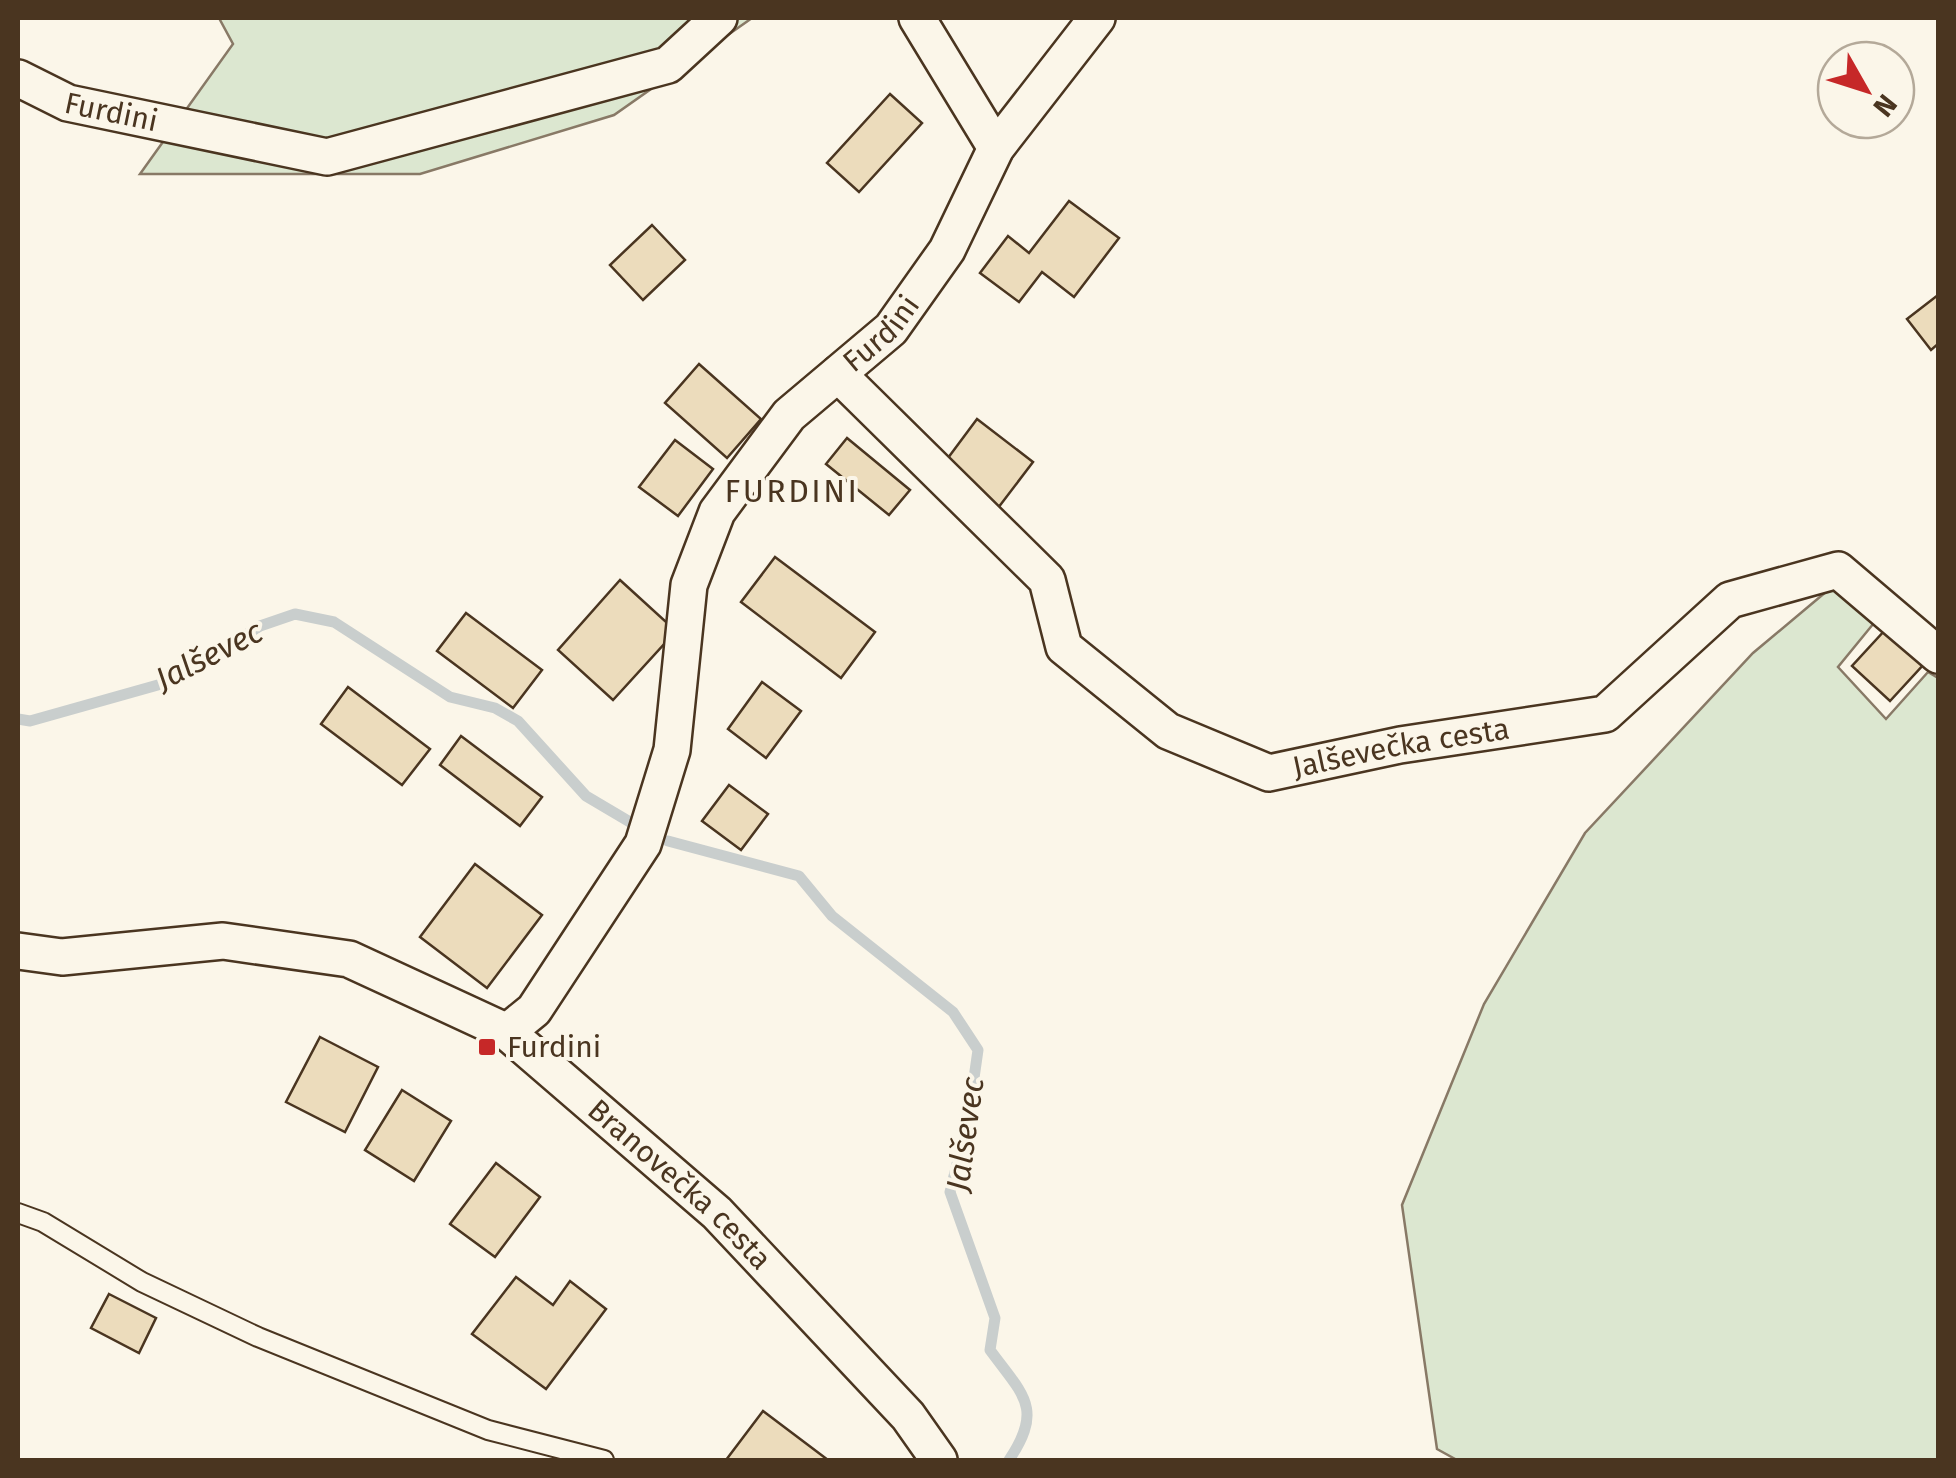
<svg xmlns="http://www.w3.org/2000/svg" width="1956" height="1478" viewBox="0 0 1956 1478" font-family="'Fira Sans',sans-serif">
	<rect width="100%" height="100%" fill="#fbf6e9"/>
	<g fill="#dce7d0" stroke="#887966" stroke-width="2.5">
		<path d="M219,18H752L614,115L420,174H140L233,44Z"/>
		<path d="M1833,586L1874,623L1838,667L1886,719L1928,672L1938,678V1460H1457L1437,1449L1402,1205L1484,1004L1585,833L1753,653Z"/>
	</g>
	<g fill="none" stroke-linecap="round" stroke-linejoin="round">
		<g stroke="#c9cecd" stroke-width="11">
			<path d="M18,719L30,721L172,681L260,626L295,614L334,622L450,697L495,708L518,721L586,796L635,825"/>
			<path d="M668,841L799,876L832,916L953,1012L978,1050L968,1120L950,1192L995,1318L990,1350C1023,1395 1044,1408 1009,1460"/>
		</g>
	</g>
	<g fill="#ecdcbc" stroke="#4a3520" stroke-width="2.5">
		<path d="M890,94L922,123L859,192L827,163Z"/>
		<path d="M1069,201L1119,238L1074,297L1042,272L1019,302L980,273L1008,236L1029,253Z"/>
		<path d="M652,225L685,260L643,300L610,265Z"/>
		<path d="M1938,295V344L1931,350L1907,319Z"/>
		<path d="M699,364L761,419L727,458L665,403Z"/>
		<path d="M977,419L1033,462L998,508L942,466Z"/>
		<path d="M847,438L910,490L889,515L826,464Z"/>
		<path d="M675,440L713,469L678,516L639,487Z"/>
		<path d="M775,557L875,632L841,678L741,602Z"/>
		<path d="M620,580L676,631L613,700L558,650Z"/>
		<path d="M466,613L542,670L513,708L437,651Z"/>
		<path d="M1886,629L1924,664L1890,701L1852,666Z"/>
		<path d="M762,682L801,711L766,758L728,729Z"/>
		<path d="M348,687L430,749L402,785L321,724Z"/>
		<path d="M461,736L542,797L520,826L440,765Z"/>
		<path d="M729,785L768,814L741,850L702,821Z"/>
		<path d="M475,864L542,915L487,988L420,937Z"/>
		<path d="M320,1037L378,1067L345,1132L286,1102Z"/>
		<path d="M402,1090L451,1121L414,1181L365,1150Z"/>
		<path d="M496,1163L540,1197L495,1257L450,1224Z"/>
		<path d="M516,1277L553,1305L570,1281L606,1309L546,1389L472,1334Z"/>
		<path d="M109,1294L156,1318L139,1353L91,1328Z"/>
		<path d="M763,1411L828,1460H726Z"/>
	</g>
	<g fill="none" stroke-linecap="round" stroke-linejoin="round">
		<g stroke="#4a3520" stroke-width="22">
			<path id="service" d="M18,1213L43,1222L142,1282L258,1337L488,1430L604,1460"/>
		</g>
		<g stroke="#4a3520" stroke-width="40">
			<g id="minor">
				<path d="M917,18L996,148"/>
				<path id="s1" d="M18,78L68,103L327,157L668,65L719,18"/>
				<path id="s2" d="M838,374L1047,580L1064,647L1168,731L1269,773L1400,745L1605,714L1730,600L1838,570L1938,655"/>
				<path id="s3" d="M18,951L62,957L223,941L349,959L507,1032L717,1213L908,1416L939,1460"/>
				<path id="s4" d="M507,1032L534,1010L643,844L672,750L689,585L717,512L789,415L891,329L947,250L996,148L1097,18"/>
			</g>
		</g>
		<use href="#service" stroke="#fbf6e9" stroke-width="18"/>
		<use href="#minor" stroke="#fbf6e9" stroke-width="35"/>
	</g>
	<rect fill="#c62828" stroke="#fbf6e9" stroke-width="4" x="477" y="1037" width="20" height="20" rx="5"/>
	<g text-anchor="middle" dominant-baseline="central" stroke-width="8" stroke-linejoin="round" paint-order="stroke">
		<g font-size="30" fill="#4a3520" stroke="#fbf6e9">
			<text stroke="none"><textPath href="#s1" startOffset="100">Furdini</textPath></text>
			<text stroke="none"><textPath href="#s4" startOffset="820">Furdini</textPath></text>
			<text stroke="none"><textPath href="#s2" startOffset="740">Jalševečka cesta</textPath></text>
			<text stroke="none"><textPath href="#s3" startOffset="738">Branovečka cesta</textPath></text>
		</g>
		<g font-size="30" fill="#4a3520" stroke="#fbf6e9" text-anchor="start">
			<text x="507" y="1047">Furdini</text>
		</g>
		<g font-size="32" letter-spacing="2.5" fill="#4a3520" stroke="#fbf6e9">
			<text x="792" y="491">FURDINI</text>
		</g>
		<g font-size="32" font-style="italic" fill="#4a3520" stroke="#fbf6e9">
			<text transform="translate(209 655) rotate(-27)">Jalševec</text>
			<text transform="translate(965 1134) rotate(-82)">Jalševec</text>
		</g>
	</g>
	<rect width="1956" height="1478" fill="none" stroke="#4a3520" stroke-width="40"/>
	<g transform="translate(1866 90) rotate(129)"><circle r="48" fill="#fbf6e9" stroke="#b4a999" stroke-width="2.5"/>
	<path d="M0-8L18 38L0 25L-18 38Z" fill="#c62828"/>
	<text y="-15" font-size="28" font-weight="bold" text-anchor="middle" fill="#4a3520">N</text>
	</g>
</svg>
